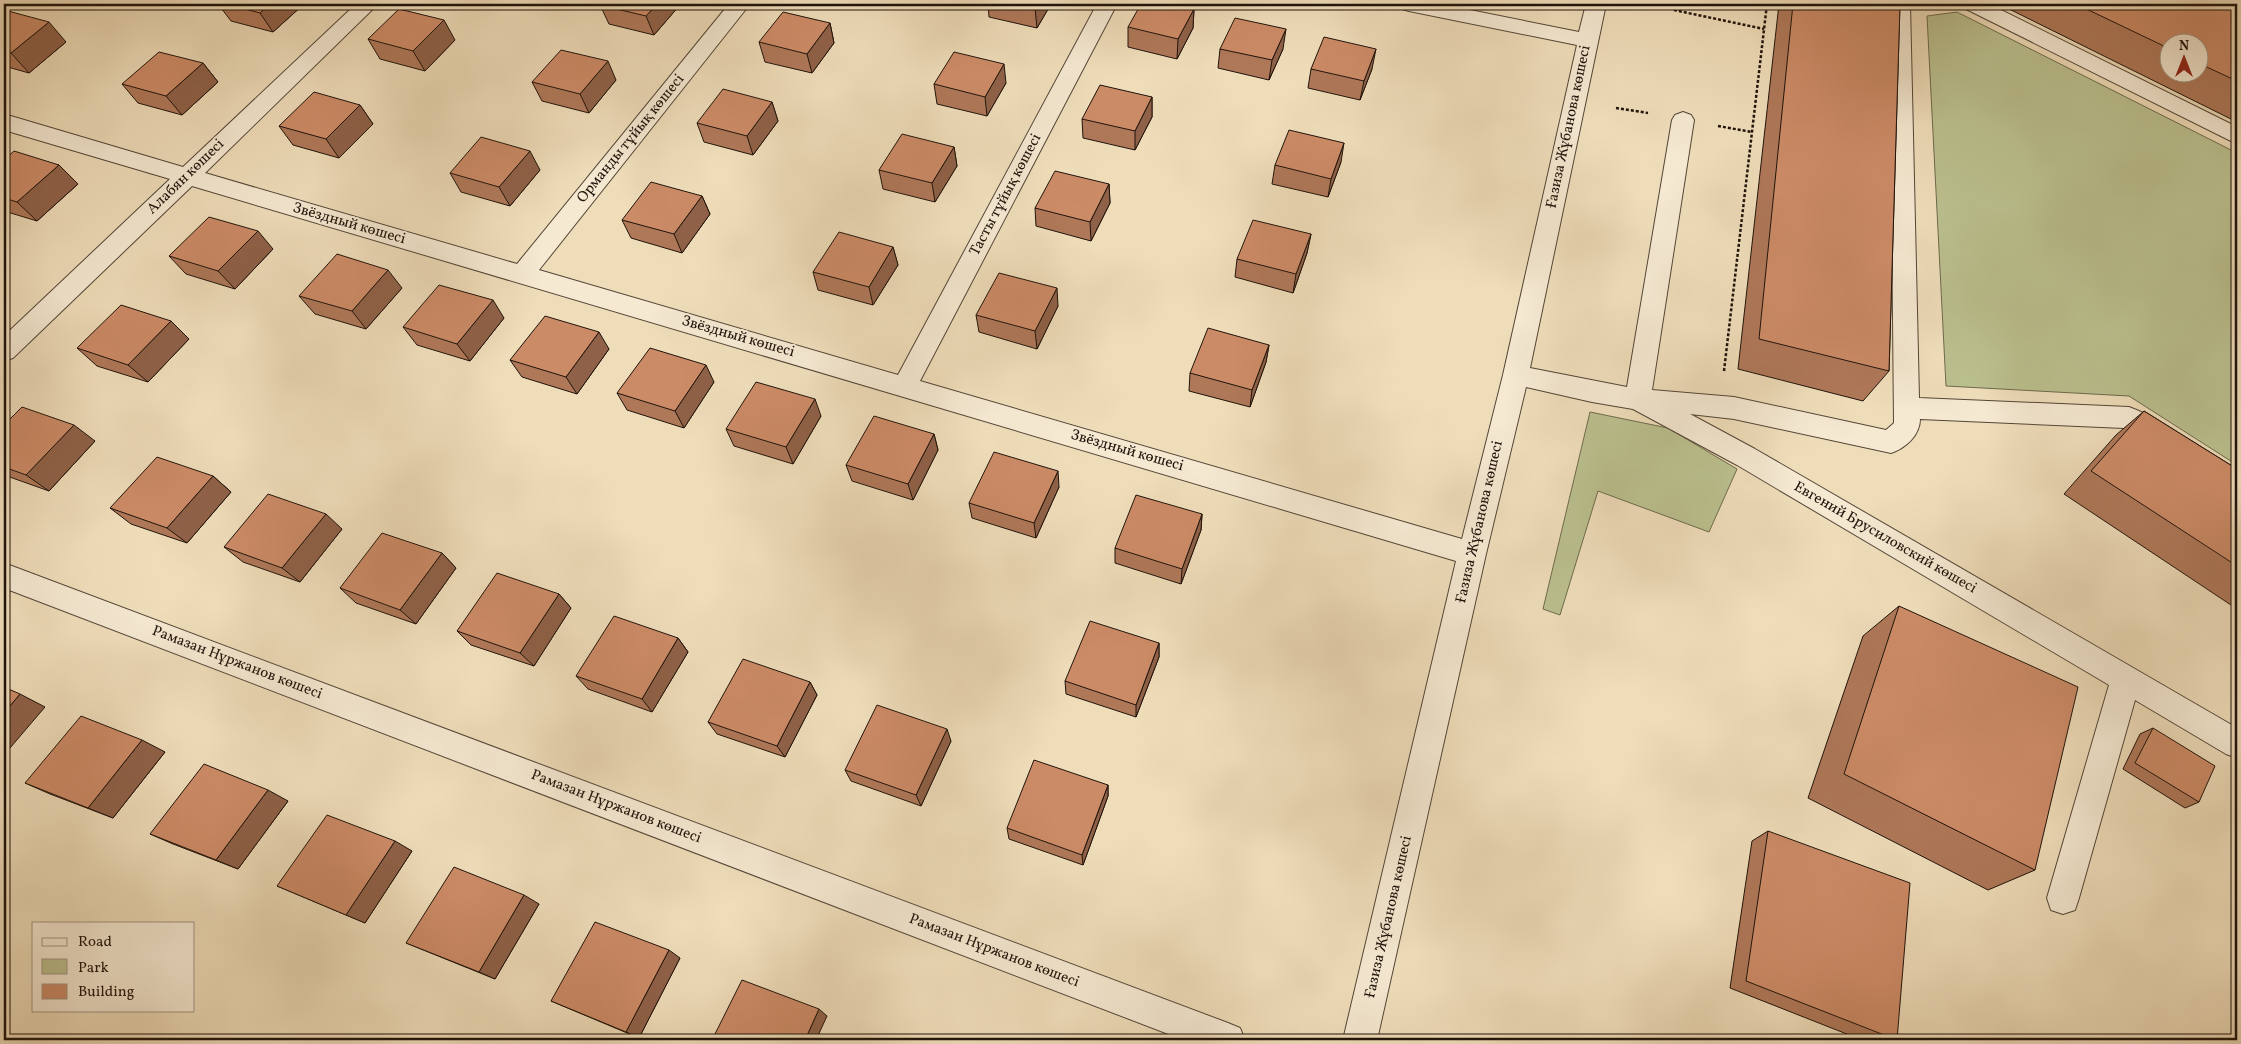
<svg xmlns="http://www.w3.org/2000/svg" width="2241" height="1044" viewBox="0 0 2241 1044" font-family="Vollkorn,serif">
	<rect width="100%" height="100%" fill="#efddba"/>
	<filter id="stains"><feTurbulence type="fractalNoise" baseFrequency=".004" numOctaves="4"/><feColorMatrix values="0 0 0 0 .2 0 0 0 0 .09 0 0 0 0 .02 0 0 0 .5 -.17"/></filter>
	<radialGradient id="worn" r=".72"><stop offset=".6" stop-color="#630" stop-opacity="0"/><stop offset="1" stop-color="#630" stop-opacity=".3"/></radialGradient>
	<g fill="#bbc08f" stroke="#6d6a4d">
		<path d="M1957,12L2237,153V465L2129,396L1946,386L1927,16Z"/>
		<path d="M1590,412L1668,428L1737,469L1709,532L1598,491L1560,615L1543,609Z"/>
	</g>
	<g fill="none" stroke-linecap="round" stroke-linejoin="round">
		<g stroke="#534637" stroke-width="2">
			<g id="minor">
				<path d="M356,4H378L205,173L517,264L729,4H750L539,270L898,375L1097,4H1117L920,381L1462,539L1503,375L1577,45L1409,11L1402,9L1399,4H1440L1579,32L1586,4H1606L1530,368L1627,387L1672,120L1675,115L1683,112L1691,115L1694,120L1652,390L1734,397L1886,430L1894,423L1890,4H1910L1919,398L2129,407C2145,413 2170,425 2177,440L2173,448L2164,451L2155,448L2124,428L1920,419C1920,435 1906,448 1891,453L1734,419L1690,414L1755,449L2237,728V758L2226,754L2135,700L2079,898L2075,910L2063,914L2051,910L2047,898L2109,685L1737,465L1633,409L1592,402L1526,387L1486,554L1377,1040H1343L1456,561L192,186L13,358L4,361V336L170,179L4,130V114L183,167Z"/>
				<path d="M1963,4H1989L2237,127V144L1966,9Z"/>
				<path d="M4,563L1228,1023L1240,1028L1245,1040H1184L4,588Z"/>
			</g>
		</g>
		<g stroke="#1f130b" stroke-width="2.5" stroke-dasharray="3 2" stroke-linecap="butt">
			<path d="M1674,10L1764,29"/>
			<path d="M1616,108L1648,113"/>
			<path d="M1718,126L1752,132"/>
			<path d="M1724,371L1767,4"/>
		</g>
		<use href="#minor" fill="#f5e9d2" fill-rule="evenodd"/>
	</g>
	<g fill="#af7859" stroke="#1f130b" fill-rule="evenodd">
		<path d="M218,4H304L273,32L231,21Z"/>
		<path d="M601,4H678L679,6L654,35L609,24L600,5Z"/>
		<path d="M931,4H957L954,9Z"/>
		<path d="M988,4H1051L1037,28L989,17Z"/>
		<path d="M1779,4H1900L1889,371L1863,401L1738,369Z"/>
		<path d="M1999,4H2237V122ZM2168,42H2198V72H2168Z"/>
		<path d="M1194,9L1193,28L1177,59L1128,47V27Z"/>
		<path d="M4,14L66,42L29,73L4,66Z"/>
		<path d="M830,23L834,43L812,73L765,62L759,42Z"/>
		<path d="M368,39L455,40L425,71L380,59Z"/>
		<path d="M1220,49H1283L1269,80L1218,68Z"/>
		<path d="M203,63L218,82L182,115L138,103L122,84Z"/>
		<path d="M1311,69H1372L1360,100L1308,88Z"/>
		<path d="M616,80L589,113L542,101L532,82Z"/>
		<path d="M1006,83L987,116L937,104L934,84Z"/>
		<path d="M1152,97V117L1135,150L1083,138L1082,119Z"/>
		<path d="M772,102L778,121L753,155L704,142L697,123Z"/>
		<path d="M360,105L373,124L339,158L293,145L279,126Z"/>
		<path d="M954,147L957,166L935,202L883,189L879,170Z"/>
		<path d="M4,160L59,165L78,184L37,221L4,211Z"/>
		<path d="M1341,162L1328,197L1272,184L1275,165Z"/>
		<path d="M540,170L510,206L461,192L450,173Z"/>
		<path d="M1109,184L1110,203L1091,241L1036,226L1035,208Z"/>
		<path d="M702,196L710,214L682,253L631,238L622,220Z"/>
		<path d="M1311,234L1307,253L1293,293L1235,277L1237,259Z"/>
		<path d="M893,247L898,265L873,305L818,290L813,272Z"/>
		<path d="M273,249L235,289L186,274L169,256Z"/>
		<path d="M402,288L366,329L315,314L299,296Z"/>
		<path d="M1058,306L1037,349L979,332L976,315Z"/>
		<path d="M504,318L470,361L417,345L403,327Z"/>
		<path d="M171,321L189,339L148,382L97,366L77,348Z"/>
		<path d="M1269,345L1266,362L1250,407L1189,391L1190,373Z"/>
		<path d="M609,349L577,394L522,377L510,360Z"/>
		<path d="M714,382L684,428L627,410L617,393Z"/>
		<path d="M2144,411L2237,469V609L2064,494L2116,435Z"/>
		<path d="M821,416L793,464L734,446L726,429Z"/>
		<path d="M4,425L95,441L49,491L4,475Z"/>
		<path d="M934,434L938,450L913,500L852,481L846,465Z"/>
		<path d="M213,476L231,492L187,543L131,524L110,508Z"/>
		<path d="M1059,487L1036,538L972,518L969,503Z"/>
		<path d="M1202,514L1201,530L1181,584L1115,563V548Z"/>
		<path d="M342,529L300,582L243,562L224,547Z"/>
		<path d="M442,553L456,568L416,624L356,603L340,588Z"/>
		<path d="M559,594L571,608L534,666L471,645L457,631Z"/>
		<path d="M1899,606L2035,870L1988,890L1808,798L1863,636Z"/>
		<path d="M678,638L688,652L652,712L588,689L576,676Z"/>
		<path d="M1159,643V657L1136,717L1066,694L1065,681Z"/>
		<path d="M810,682L817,695L785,757L717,734L708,722Z"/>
		<path d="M2153,728L2199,802L2185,808L2123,769L2140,734Z"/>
		<path d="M951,741L921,806L851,781L845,770Z"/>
		<path d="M165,752L113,818L50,794L25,783Z"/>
		<path d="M1108,785V796L1083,865L1009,839L1007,828Z"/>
		<path d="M288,801L238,869L173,844L150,834Z"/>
		<path d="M1768,831L1897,1040H1862L1730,988L1752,841Z"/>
		<path d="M412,851L365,923L277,886Z"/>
		<path d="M539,904L495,979L406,943Z"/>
		<path d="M680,958L639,1038L551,1001Z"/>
	</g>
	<g fill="#8f6148" stroke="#1f130b">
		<path d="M269,4H304L273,32L260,13Z"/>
		<path d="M657,4H678L679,6L654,35L646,16Z"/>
		<path d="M953,4H957L954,9Z"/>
		<path d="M1038,4H1051L1037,28L1035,8Z"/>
		<path d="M1194,9L1193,28L1177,59L1178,39Z"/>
		<path d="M444,20L455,40L425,71L413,51Z"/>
		<path d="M49,22L66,42L29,73L11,53Z"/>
		<path d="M830,23L834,43L812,73L807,54Z"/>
		<path d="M1286,29L1283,49L1269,80L1272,60Z"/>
		<path d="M1376,49L1372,69L1360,100L1364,81Z"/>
		<path d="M608,61L616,80L589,113L580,94Z"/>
		<path d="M203,63L218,82L182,115L166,96Z"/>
		<path d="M1004,64L1006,83L987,116L985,97Z"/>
		<path d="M1152,97V117L1135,150V131Z"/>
		<path d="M772,102L778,121L753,155L747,136Z"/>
		<path d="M360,105L373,124L339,158L326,139Z"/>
		<path d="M1344,143L1341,162L1328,197L1331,179Z"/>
		<path d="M954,147L957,166L935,202L932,183Z"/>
		<path d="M530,151L540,170L510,206L499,187Z"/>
		<path d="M59,165L78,184L37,221L17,202Z"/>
		<path d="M1109,184L1110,203L1091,241L1090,222Z"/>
		<path d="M702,196L710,214L682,253L674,234Z"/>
		<path d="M258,231L273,249L235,289L218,271Z"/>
		<path d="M1311,234L1307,253L1293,293L1296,274Z"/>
		<path d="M893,247L898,265L873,305L869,287Z"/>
		<path d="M388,270L402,288L366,329L352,311Z"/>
		<path d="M1057,288L1058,306L1037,349L1035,331Z"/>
		<path d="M493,300L504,318L470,361L457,344Z"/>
		<path d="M171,321L189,339L148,382L128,365Z"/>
		<path d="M599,332L609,349L577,394L566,377Z"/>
		<path d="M1269,345L1266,362L1250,407L1252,390Z"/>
		<path d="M706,365L714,382L684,428L675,411Z"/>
		<path d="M815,399L821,416L793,464L786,447Z"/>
		<path d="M74,425L95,441L49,491L26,475Z"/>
		<path d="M934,434L938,450L913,500L908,484Z"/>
		<path d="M1058,471L1059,487L1036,538L1034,523Z"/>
		<path d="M213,476L231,492L187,543L167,528Z"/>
		<path d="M326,514L342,529L300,582L282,568Z"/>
		<path d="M1202,514L1201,530L1181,584L1182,569Z"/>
		<path d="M442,553L456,568L416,624L400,610Z"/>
		<path d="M559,594L571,608L534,666L520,653Z"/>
		<path d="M678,638L688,652L652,712L642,699Z"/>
		<path d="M1159,643V657L1136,717V705Z"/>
		<path d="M810,682L817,695L785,757L777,746Z"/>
		<path d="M20,694L45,707L4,755V713Z"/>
		<path d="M947,729L951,741L921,806L916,795Z"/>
		<path d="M142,740L165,752L113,818L88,808Z"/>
		<path d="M1108,785V796L1083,865L1082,855Z"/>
		<path d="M268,790L288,801L238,869L216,860Z"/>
		<path d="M395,841L412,851L365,923L346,915Z"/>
		<path d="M524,895L539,904L495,979L479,972Z"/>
		<path d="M669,950L680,958L639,1038L626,1032Z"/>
		<path d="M819,1009L827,1016L816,1040H805Z"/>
	</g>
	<g fill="#cc8b67" stroke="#1f130b">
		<path d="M226,4H269L260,13Z"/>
		<path d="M601,4H657L646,16L600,5Z"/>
		<path d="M1015,4H1038L1035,8Z"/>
		<path d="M1141,4H1172L1194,9L1178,39L1128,27Z"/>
		<path d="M1793,4H1900L1889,371L1759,339Z"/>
		<path d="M2076,4H2237V81L2198,63V42H2168V48Z"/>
		<path d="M399,9L444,20L413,51L368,39Z"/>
		<path d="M8,11L49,22L11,53L4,51V14Z"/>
		<path d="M783,12L830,23L807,54L759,42Z"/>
		<path d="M1235,18L1286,29L1272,60L1220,49Z"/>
		<path d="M1324,37L1376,49L1364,81L1311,69Z"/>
		<path d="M561,50L608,61L580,94L532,82Z"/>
		<path d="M159,52L203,63L166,96L122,84Z"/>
		<path d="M954,52L1004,64L985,97L934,84Z"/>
		<path d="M1100,85L1152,97L1135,131L1082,119Z"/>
		<path d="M723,89L772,102L747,136L697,123Z"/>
		<path d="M314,92L360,105L326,139L279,126Z"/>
		<path d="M1289,130L1344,143L1331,179L1275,165Z"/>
		<path d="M902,134L954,147L932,183L879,170Z"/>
		<path d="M481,137L530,151L499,187L450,173Z"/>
		<path d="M14,151L59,165L17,202L4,198V160Z"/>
		<path d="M1055,171L1109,184L1090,222L1035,208Z"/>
		<path d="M651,182L702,196L674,234L622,220Z"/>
		<path d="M209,217L258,231L218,271L169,256Z"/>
		<path d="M1253,220L1311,234L1296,274L1237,259Z"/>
		<path d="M839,232L893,247L869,287L813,272Z"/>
		<path d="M337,254L388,270L352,311L299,296Z"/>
		<path d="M999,273L1057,288L1035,331L976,315Z"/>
		<path d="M439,285L493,300L457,344L403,327Z"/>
		<path d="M121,305L171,321L128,365L77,348Z"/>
		<path d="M545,316L599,332L566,377L510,360Z"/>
		<path d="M1208,328L1269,345L1252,390L1190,373Z"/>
		<path d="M650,348L706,365L675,411L617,393Z"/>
		<path d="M756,382L815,399L786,447L726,429Z"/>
		<path d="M22,407L74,425L26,475L4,467V425Z"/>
		<path d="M2144,411L2237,469V566L2091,471Z"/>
		<path d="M874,416L934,434L908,484L846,465Z"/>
		<path d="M994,452L1058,471L1034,523L969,503Z"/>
		<path d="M157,457L213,476L167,528L110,508Z"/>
		<path d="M268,494L326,514L282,568L224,547Z"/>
		<path d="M1136,495L1202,514L1182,569L1115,548Z"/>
		<path d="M382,533L442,553L400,610L340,588Z"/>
		<path d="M497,573L559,594L520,653L457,631Z"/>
		<path d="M1899,606L2078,687L2035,870L1844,774Z"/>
		<path d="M614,616L678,638L642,699L576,676Z"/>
		<path d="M1090,621L1159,643L1136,705L1065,681Z"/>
		<path d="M743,659L810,682L777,746L708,722Z"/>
		<path d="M4,687L20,694L4,713Z"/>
		<path d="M877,705L947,729L916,795L845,770Z"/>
		<path d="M81,716L142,740L88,808L25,783Z"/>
		<path d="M2153,728L2215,766L2199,802L2135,763Z"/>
		<path d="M1034,760L1108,785L1082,855L1007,828Z"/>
		<path d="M204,764L268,790L216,860L150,834Z"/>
		<path d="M327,815L395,841L346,915L277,886Z"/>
		<path d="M1768,831L1910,883L1897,1040L1746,981Z"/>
		<path d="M454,867L524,895L479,972L406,943Z"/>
		<path d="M595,922L669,950L626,1032L551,1001Z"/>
		<path d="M742,980L819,1009L805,1040H712Z"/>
	</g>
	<g text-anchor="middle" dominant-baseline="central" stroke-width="4" stroke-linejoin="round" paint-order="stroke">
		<g font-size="15" fill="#1f130b" stroke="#f5e9d2">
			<text transform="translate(1569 127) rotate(-78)">Ғазиза Жұбанова көшесі</text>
			<text transform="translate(631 139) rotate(-51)">Орманды тұйық көшесі</text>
			<text transform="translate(186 177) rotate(-44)">Алабян көшесі</text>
			<text transform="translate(1006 195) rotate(-62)">Тасты тұйық көшесі</text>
			<text transform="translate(349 224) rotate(16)">Звёздный көшесі</text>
			<text transform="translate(738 337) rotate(16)">Звёздный көшесі</text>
			<text transform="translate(1127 451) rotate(16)">Звёздный көшесі</text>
			<text transform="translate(1480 522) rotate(-77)">Ғазиза Жұбанова көшесі</text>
			<text transform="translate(1885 538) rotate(30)">Евгений Брусиловский көшесі</text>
			<text transform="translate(237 663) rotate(21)">Рамазан Нұржанов көшесі</text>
			<text transform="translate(616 807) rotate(21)">Рамазан Нұржанов көшесі</text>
			<text transform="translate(1389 917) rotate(-77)">Ғазиза Жұбанова көшесі</text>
			<text transform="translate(994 951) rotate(21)">Рамазан Нұржанов көшесі</text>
		</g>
	</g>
	<rect width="2241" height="1044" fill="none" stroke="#efddba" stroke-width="20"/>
	<rect x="5" y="5" width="2231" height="1034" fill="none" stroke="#1f130b" stroke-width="2.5"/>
	<rect x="10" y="10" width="2221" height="1024" fill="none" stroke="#1f130b"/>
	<rect x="32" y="922" width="162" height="90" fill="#f5e9d2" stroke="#9f9382"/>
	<rect x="42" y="938" width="25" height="8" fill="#f5e9d2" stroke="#9f9382"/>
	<text x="78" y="946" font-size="15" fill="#1f130b">Road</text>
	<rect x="42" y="959" width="25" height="15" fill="#bbc08f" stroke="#9f9382"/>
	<text x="78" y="972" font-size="15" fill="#1f130b">Park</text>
	<rect x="42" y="984" width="25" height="15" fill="#cc8b67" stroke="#9f9382"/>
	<text x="78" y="996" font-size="15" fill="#1f130b">Building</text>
	<g transform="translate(2184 58)"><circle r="24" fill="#f5e9d2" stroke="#9f9382"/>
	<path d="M0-4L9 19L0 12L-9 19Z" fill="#8f2418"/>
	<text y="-8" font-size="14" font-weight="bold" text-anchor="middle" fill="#1f130b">N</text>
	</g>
	<rect width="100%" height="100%" filter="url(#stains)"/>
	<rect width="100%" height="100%" fill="url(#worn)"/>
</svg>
